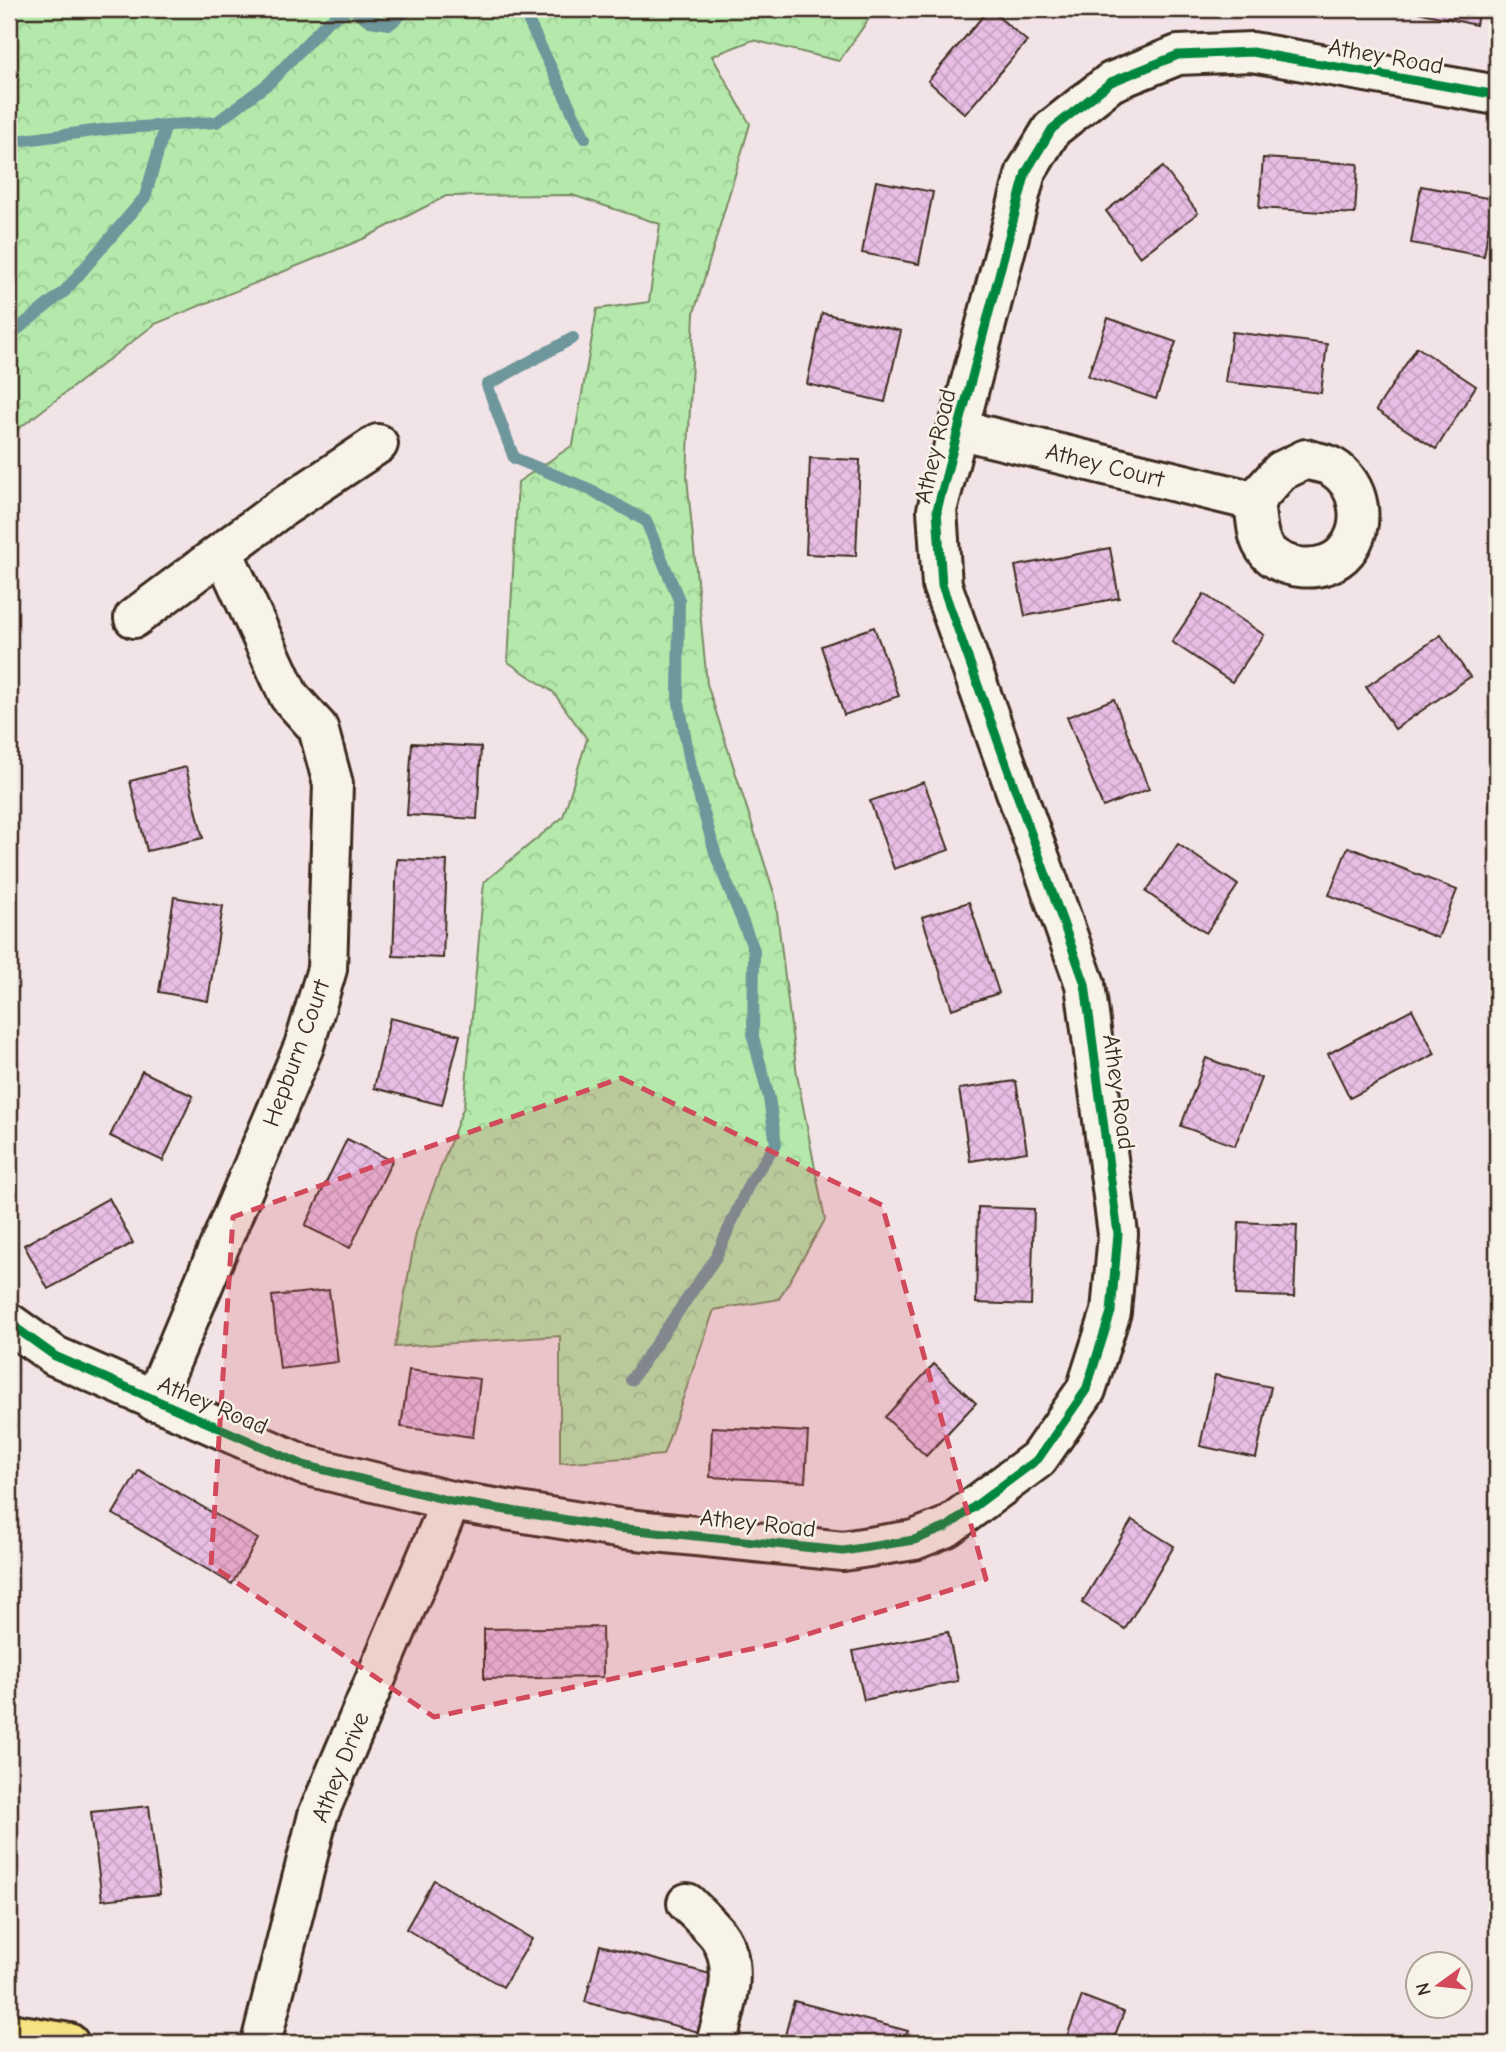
<svg xmlns="http://www.w3.org/2000/svg" width="1506" height="2052" viewBox="0 0 1506 2052" font-family="'Comic Neue',sans-serif">
	<defs>
		<pattern id="forest-crowns" width="20" height="18" patternUnits="userSpaceOnUse" patternTransform="scale(1.75)"><rect width="20" height="18" fill="#b4e9ab"/><path d="M2 6a3 3 0 1 1 6 0M12 15a3 3 0 1 1 6 0" fill="none" stroke="#9cc893"/></pattern>
		<pattern id="building-cross-hatch" width="8" height="8" patternUnits="userSpaceOnUse" patternTransform="scale(1.75)"><rect width="8" height="8" fill="#e8bee4"/><path d="M0 0l8 8M0 8l8-8" fill="none" stroke="#c8a3c3"/></pattern>
	</defs>
	<rect width="100%" height="100%" fill="#f2e3e7"/>
	<filter id="ink" filterUnits="userSpaceOnUse"><feTurbulence type="fractalNoise" baseFrequency=".0143" numOctaves="2"/><feDisplacementMap in="SourceGraphic" scale="14" xChannelSelector="R" yChannelSelector="G"/><feConvolveMatrix kernelMatrix="1 2 1 2 8 2 1 2 1" color-interpolation-filters="sRGB"/></filter>
	<g filter="url(#ink)">
		<path fill="url(#forest-crowns)" stroke="#788a64" stroke-width="2" d="M9,9H876L839,61L753,40L712,56L750,124L694,313L687,477L707,684L775,896L797,1075L825,1220L779,1299L714,1310L663,1455L560,1463V1336L395,1347L416,1233L464,1106L484,882L563,817L587,739L553,692L508,662L518,482L573,445L597,309L649,302L660,224L572,195L446,196L363,239L155,324L9,436Z"/>
		<g fill="none" stroke-linecap="round" stroke-linejoin="round">
			<g stroke="#6e979b" stroke-width="12">
				<path d="M353,9L370,21L390,24L408,9"/>
				<path d="M517,9L527,18L585,138"/>
				<path d="M9,142L109,129L217,122L269,83L326,23L348,9"/>
				<path d="M9,336L65,291L145,197L165,128"/>
				<path d="M573,338L487,385L514,458L589,489L646,521L679,600L678,698L691,767L716,856L754,950L753,1037L769,1098L776,1144L749,1184L716,1257L631,1380"/>
			</g>
		</g>
		<g fill="url(#building-cross-hatch)" stroke="#3b2a1e" stroke-width="2">
			<path d="M989,9L1027,41L965,114L928,81Z"/>
			<path d="M1404,9H1479L1476,25Z"/>
			<path d="M1263,158L1358,164L1355,214L1259,208Z"/>
			<path d="M1163,167L1198,213L1140,257L1106,211Z"/>
			<path d="M876,181L933,192L919,264L862,253Z"/>
			<path d="M1421,186L1493,199L1484,256L1411,243Z"/>
			<path d="M822,313L901,331L885,402L807,384Z"/>
			<path d="M1108,318L1176,342L1156,399L1088,376Z"/>
			<path d="M1232,332L1327,344L1321,393L1225,382Z"/>
			<path d="M1417,347L1476,386L1436,449L1376,410Z"/>
			<path d="M810,458L860,460L856,556L806,554Z"/>
			<path d="M1110,548L1119,598L1025,616L1015,566Z"/>
			<path d="M1204,594L1264,635L1232,682L1172,642Z"/>
			<path d="M874,627L899,696L844,715L821,646Z"/>
			<path d="M1441,635L1470,677L1395,729L1366,687Z"/>
			<path d="M1114,699L1149,789L1103,807L1067,717Z"/>
			<path d="M412,743L481,747L477,819L407,815Z"/>
			<path d="M186,767L203,838L147,851L130,781Z"/>
			<path d="M924,782L949,850L894,869L870,801Z"/>
			<path d="M1178,844L1238,885L1206,933L1146,892Z"/>
			<path d="M1348,847L1457,890L1438,938L1329,895Z"/>
			<path d="M397,859L447,861L443,958L393,956Z"/>
			<path d="M174,897L223,906L208,1001L159,992Z"/>
			<path d="M969,902L999,993L952,1009L922,917Z"/>
			<path d="M1412,1009L1435,1054L1350,1098L1328,1054Z"/>
			<path d="M390,1018L460,1035L442,1105L374,1088Z"/>
			<path d="M1206,1058L1261,1078L1235,1146L1181,1126Z"/>
			<path d="M142,1071L193,1096L163,1161L110,1136Z"/>
			<path d="M1016,1081L1027,1152L970,1161L959,1089Z"/>
			<path d="M347,1139L392,1161L350,1248L305,1226Z"/>
			<path d="M109,1198L133,1243L48,1289L24,1245Z"/>
			<path d="M978,1207L1034,1209L1031,1305L976,1303Z"/>
			<path d="M1239,1222L1297,1225L1294,1297L1236,1295Z"/>
			<path d="M329,1290L338,1362L280,1369L272,1296Z"/>
			<path d="M934,1364L976,1403L926,1456L885,1417Z"/>
			<path d="M409,1370L480,1379L473,1437L401,1427Z"/>
			<path d="M1215,1375L1271,1387L1256,1458L1200,1446Z"/>
			<path d="M712,1427L808,1432L805,1482L710,1477Z"/>
			<path d="M139,1470L258,1539L232,1584L113,1514Z"/>
			<path d="M1132,1520L1174,1546L1125,1629L1082,1603Z"/>
			<path d="M602,1627L603,1677L484,1679V1629Z"/>
			<path d="M948,1632L958,1681L864,1700L853,1651Z"/>
			<path d="M149,1806L160,1894L102,1900L91,1812Z"/>
			<path d="M9,1831L16,1832L9,1872Z"/>
			<path d="M434,1880L532,1939L503,1987L406,1929Z"/>
			<path d="M600,1945L714,1975L699,2032L585,2002Z"/>
			<path d="M1082,1996L1124,2012L1112,2043H1076L1066,2039Z"/>
			<path d="M794,2001L908,2031L904,2043H783Z"/>
		</g>
		<g fill="none" stroke-linecap="round" stroke-linejoin="round">
			<g stroke="#3b2a1e" stroke-width="44">
				<g id="minor">
					<path d="M957,429L1254,501C1256,514 1256,532 1262,544C1276,572 1326,576 1346,551C1367,526 1361,484 1332,467C1326,463 1314,462 1306,459L1281,471L1254,501"/>
					<path d="M134,618L277,511L378,444"/>
					<path d="M9,1323L55,1356L304,1465L451,1501L617,1528L843,1551L914,1540L947,1527L1038,1459L1086,1390L1111,1312L1118,1234L1085,984L942,585L937,510L1026,172L1052,129L1111,82L1178,55L1252,52L1497,95"/>
					<path d="M154,1401L304,1046L327,969L333,784L318,728L289,696L223,552"/>
					<path d="M687,1903C697,1913 709,1924 718,1935C741,1966 725,2010 716,2043"/>
					<path d="M261,2043L318,1815L451,1501"/>
				</g>
			</g>
			<g stroke="#3b2a1e" stroke-width="44">
				<path id="major" d="M9,2033L69,2043"/>
			</g>
			<use href="#minor" stroke="#f7f3e8" stroke-width="38"/>
			<use href="#major" stroke="#f7e281" stroke-width="38"/>
			<g stroke="#f7f3e8" stroke-width="13">
				<path id="cycleway" d="M9,1323L55,1356L304,1465L451,1501L617,1528L843,1551L914,1540L947,1527L1038,1459L1086,1390L1111,1312L1118,1234L1085,984L942,585L937,510L1026,172L1052,129L1111,82L1178,55L1252,52L1497,95"/>
			</g>
			<use href="#cycleway" stroke="#00873e" stroke-width="9"/>
		</g>
	</g>
	<path fill="#d1495b" fill-opacity="0.2" stroke="#d1495b" stroke-width="5" stroke-dasharray="14 9" stroke-linejoin="round" d="M621,1078L882,1205L986,1579L779,1643L434,1717L211,1565L233,1217Z"/>
	<g text-anchor="middle" dominant-baseline="central" stroke-width="5" stroke-linejoin="round" paint-order="stroke">
		<g font-size="24" fill="#3b2a1e" stroke="#f7f3e8">
			<text transform="translate(1386 56) rotate(10)">Athey Road</text>
			<text transform="translate(935 446) rotate(-77)">Athey Road</text>
			<text transform="translate(1105 465) rotate(14)">Athey Court</text>
			<text transform="translate(296 1053) rotate(-70)">Hepburn Court</text>
			<text transform="translate(1119 1092) rotate(82)">Athey Road</text>
			<text transform="translate(213 1405) rotate(23)">Athey Road</text>
			<text transform="translate(758 1523) rotate(6)">Athey Road</text>
			<text transform="translate(340 1767) rotate(-68)">Athey Drive</text>
		</g>
	</g>
	<rect width="1506" height="2052" fill="none" stroke="#f7f3e8" stroke-width="35"/>
	<rect x="18" y="18" width="1471" height="2017" fill="none" stroke="#3b2a1e" stroke-width="2.5" filter="url(#ink)"/>
	<g transform="translate(1439 1985) rotate(255)"><circle r="33" fill="#f7f3e8" stroke="#aca397" stroke-width="2"/>
	<path d="M0-5L12 26L0 18L-12 26Z" fill="#d1495b"/>
	<text y="-10" font-size="19" font-weight="bold" text-anchor="middle" fill="#3b2a1e">N</text>
	</g>
</svg>
